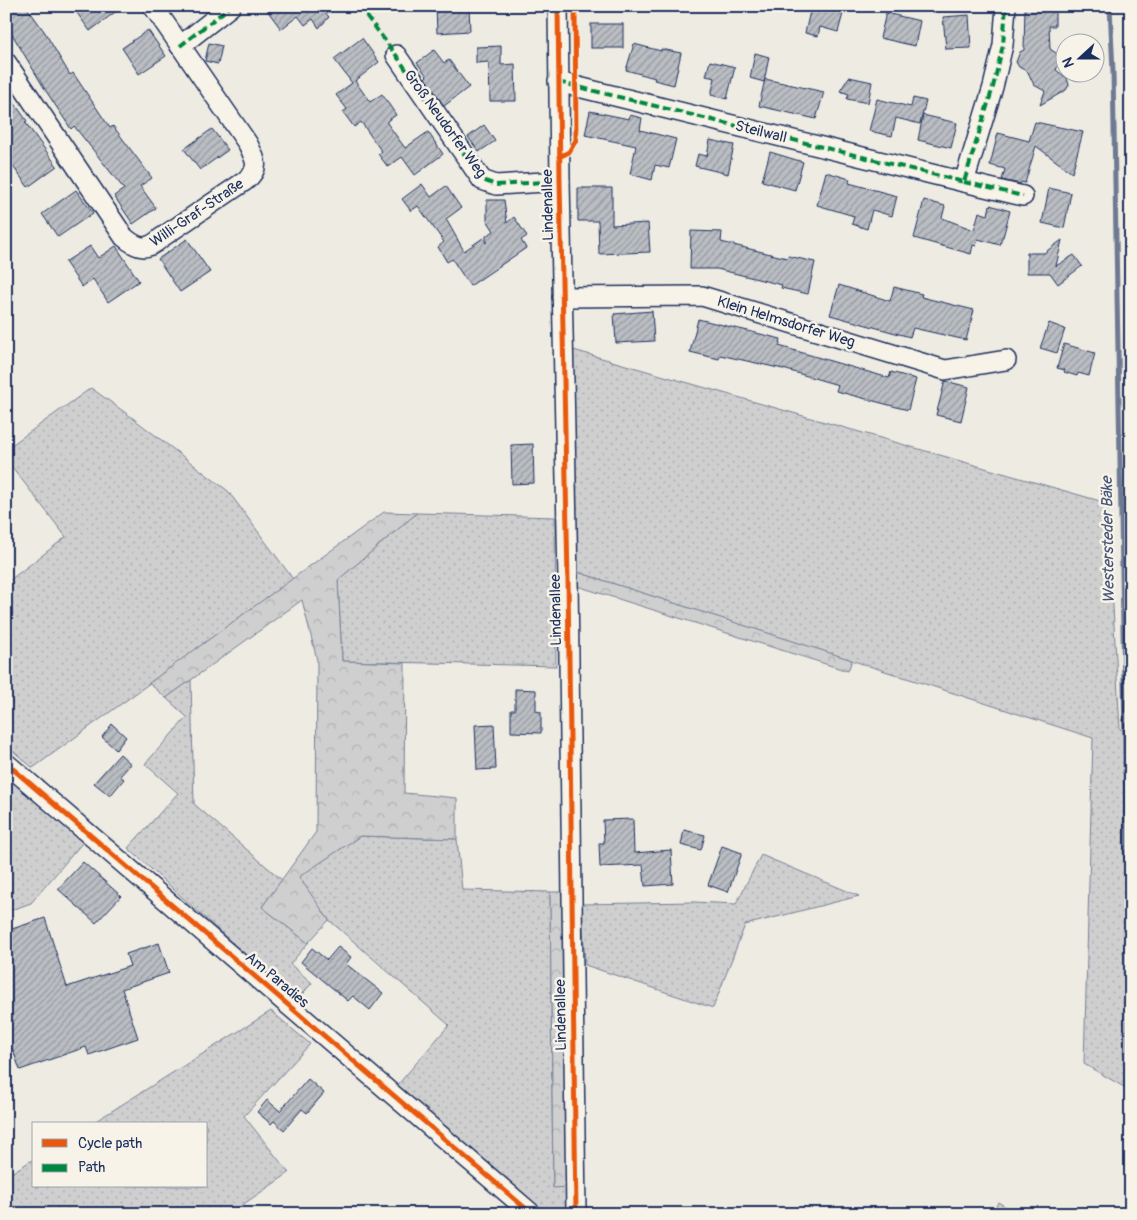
<svg xmlns="http://www.w3.org/2000/svg" width="1137" height="1220" viewBox="0 0 1137 1220" font-family="Pangolin,sans-serif">
	<defs>
		<pattern id="grass-dots" width="8" height="8" patternUnits="userSpaceOnUse" patternTransform="scale(1.25)"><rect width="8" height="8" fill="#cfcfcf"/><path d="M2 2h.1M6 6h.1" fill="none" stroke="#b1b2b4" stroke-width="1.8" stroke-linecap="round"/></pattern>
		<pattern id="forest-crowns" width="20" height="18" patternUnits="userSpaceOnUse" patternTransform="scale(1.25)"><rect width="20" height="18" fill="#cfcfcf"/><path d="M2 6a3 3 0 1 1 6 0M12 15a3 3 0 1 1 6 0" fill="none" stroke="#b1b2b4"/></pattern>
		<pattern id="building-hatch" width="6" height="6" patternUnits="userSpaceOnUse" patternTransform="scale(1.25)"><rect width="6" height="6" fill="#babdc2"/><path d="M-1 1l2-2M0 6l6-6M5 7l2-2" fill="none" stroke="#969aa1"/></pattern>
	</defs>
	<rect width="100%" height="100%" fill="#eeebe2"/>
	<filter id="ink" filterUnits="userSpaceOnUse"><feTurbulence type="fractalNoise" baseFrequency=".02" numOctaves="2"/><feDisplacementMap in="SourceGraphic" scale="10" xChannelSelector="R" yChannelSelector="G"/><feConvolveMatrix kernelMatrix="1 2 1 2 8 2 1 2 1" color-interpolation-filters="sRGB"/></filter>
	<g filter="url(#ink)">
		<g fill="url(#grass-dots)" stroke="#757f96">
			<path d="M570,349L1107,503L1120,729L1131,732V1091L1084,1064L1093,738L574,571Z"/>
			<path d="M91,388L130,416L228,491L293,579L33,768L6,745V583L66,537L6,459V449Z"/>
			<path d="M417,513L555,517L556,666L342,661L338,580Z"/>
			<path d="M191,680L194,804L282,880L262,907L308,943L290,964L312,983L296,1001L128,848L178,793L145,764L187,717L166,698Z"/>
			<path d="M6,776L83,842L31,903L6,912Z"/>
			<path d="M360,836L457,839L462,890L550,892L553,1187H568V1214H542L395,1088L449,1025L329,920L298,877Z"/>
			<path d="M761,855L859,896L745,925L713,1008L585,965L582,904L694,902L736,904Z"/>
			<path d="M271,1011L310,1044L244,1116L289,1173L229,1214H6V1176L34,1159V1186H206V1124H91Z"/>
			<path d="M998,1202L1009,1209L1007,1214H993Z"/>
		</g>
		<g fill="url(#forest-crowns)" stroke="#757f96">
			<path d="M384,512L417,513L338,580L342,661L405,663L404,793L457,798V839L360,836L299,877L329,920L308,943L262,907L316,832L317,660L302,600L166,698L149,683Z"/>
			<path d="M574,571L852,660L848,671L577,586Z"/>
			<path d="M550,892H563L568,1187L553,1188Z"/>
		</g>
		<g fill="none" stroke-linecap="round" stroke-linejoin="round">
			<path stroke="#6e7992" stroke-width="5" d="M1110,6L1113,72L1125,738L1129,1072L1131,1074"/>
		</g>
		<g fill="url(#building-hatch)" stroke="#1b2f5e">
			<path d="M6,6H26L44,31L70,75L73,73L110,128L113,126L152,178L140,186L156,208L133,224L114,196L124,189L74,126L71,129L46,91L6,24Z"/>
			<path d="M72,6H123L90,31Z"/>
			<path d="M264,6H330L324,11L329,17L319,28L313,19L305,25L298,16L281,29Z"/>
			<path d="M436,6H469L470,31L437,33Z"/>
			<path d="M821,6H845L838,32L820,27L818,36L805,33L811,7L820,9Z"/>
			<path d="M1025,6H1055V26H1049L1050,49L1062,57L1056,70L1067,78L1069,85L1066,90L1040,105L1045,91L1034,85L1028,72L1019,67L1016,62L1020,52L1024,50Z"/>
			<path d="M886,13L920,21L915,46L880,38Z"/>
			<path d="M969,15L971,48L946,49L943,17Z"/>
			<rect x="591" y="24" width="32" height="24"/>
			<path d="M148,30L166,56L139,74L122,48Z"/>
			<path d="M362,38L379,62L355,81L370,102L382,94L396,115L387,121V123L405,148L428,132L443,154L415,175L402,157L388,167L378,154L382,152L361,122L354,127L343,112L347,109L336,95L352,83L334,59Z"/>
			<path d="M209,43L222,46L218,64L205,61Z"/>
			<path d="M634,44L661,51V49L681,53L674,85L654,80L655,78L626,70Z"/>
			<path d="M501,46V65L515,64L516,101H490L489,62L476,63V47Z"/>
			<path d="M434,50L444,63L449,60L469,87L444,106L425,78L427,76L417,63Z"/>
			<path d="M755,53L769,57L764,82L750,78Z"/>
			<path d="M710,61L735,67L727,99L711,95L715,78L706,76Z"/>
			<path d="M849,77L872,82L868,103L847,99L849,94L840,91Z"/>
			<path d="M765,79L824,92L816,119L759,106Z"/>
			<path d="M6,91L27,121L25,122L57,166L28,187L6,157Z"/>
			<path d="M913,98L926,101L920,124L896,118L892,136L869,131L877,99L911,107Z"/>
			<path d="M590,111L629,119L630,115L642,118L640,130L676,139L669,168L655,165L652,180L630,174L636,146L585,135Z"/>
			<path d="M923,115L957,123L951,148L918,140Z"/>
			<path d="M1035,122L1083,132L1072,173L1036,146L1025,183L1021,182L1020,184L1002,180L1005,169L990,165L998,133L1029,141Z"/>
			<path d="M484,125L495,141L479,152L468,137Z"/>
			<path d="M212,129L228,150L200,170L184,149Z"/>
			<path d="M710,140L734,145L728,174L695,166L698,154L707,156Z"/>
			<path d="M770,152L803,162L795,190L762,181Z"/>
			<path d="M826,172L850,179L849,183L897,196L892,216L872,210L867,229L852,224L854,216L817,205Z"/>
			<path d="M422,184L431,197L446,186L461,208L446,219L464,251L483,238L486,243V236L494,231L487,220V200H504L507,223L514,217L527,236L521,240L526,248L470,286L452,259L447,262L438,247L444,242L418,206L411,211L402,199Z"/>
			<path d="M578,188H612V225L648,223L650,252L599,254L598,221H578Z"/>
			<path d="M1049,188L1071,193L1064,228L1042,223Z"/>
			<path d="M76,190L93,213L58,237L42,214Z"/>
			<path d="M924,200L945,206L942,218L974,230L979,212L988,215L990,205L1010,211L1003,237H1002L1000,245L978,239L976,246L973,245L971,254L914,238Z"/>
			<path d="M691,231L722,232L721,242L787,258L788,256L815,262L808,294L781,288L782,285L717,269H690Z"/>
			<path d="M187,239L210,272L180,292L158,259Z"/>
			<path d="M1062,240L1056,266L1074,255L1082,266L1058,284L1050,273H1027V253H1044Z"/>
			<path d="M90,246L98,258L116,246L139,281L108,302L93,279L82,287L65,262Z"/>
			<path d="M839,285L890,301L894,287L922,294L921,297L974,310L966,340L913,328L910,337L830,315Z"/>
			<path d="M652,311L654,341L616,343L614,314Z"/>
			<path d="M698,319L781,339L779,346L889,378L891,372L916,379L908,410L836,391L838,385L783,369L720,355L719,359L690,352Z"/>
			<path d="M1049,323L1065,329L1057,353L1040,348Z"/>
			<path d="M1064,344L1095,353L1089,376L1078,373L1077,376L1064,372L1065,370L1057,368Z"/>
			<path d="M945,381L969,387L961,421L936,415Z"/>
			<path d="M533,444L534,483L512,484L511,445Z"/>
			<path d="M515,689L536,690V711L541,712V733L511,732V710H515Z"/>
			<path d="M112,724L126,737L116,750L102,737Z"/>
			<path d="M494,724L496,769L477,770L475,725Z"/>
			<path d="M120,754L131,764L120,776L124,779L110,796L94,783Z"/>
			<path d="M633,819L634,853L671,850L673,884L645,886L643,865L600,867L599,843H604L603,820Z"/>
			<path d="M684,830L705,835L701,850L681,845Z"/>
			<path d="M722,846L742,853L728,892L708,885Z"/>
			<path d="M83,862L121,896L96,923L58,889Z"/>
			<path d="M45,918L67,987L130,966L126,954L159,943L169,973L122,989L138,1038L89,1055L86,1047L20,1070L6,1030V931Z"/>
			<path d="M338,947L351,957L346,964L383,993L370,1010L353,996L348,1001L301,962L312,948L327,960Z"/>
			<path d="M308,1079L324,1093L307,1113L302,1109L284,1130L274,1121L271,1124L257,1112L267,1100L280,1111Z"/>
		</g>
		<g fill="none" stroke-linecap="round" stroke-linejoin="round">
			<g stroke="#1b2f5e" stroke-width="22">
				<g id="street">
					<path d="M558,6L560,181L568,580L576,1214"/>
					<path d="M180,46L231,6"/>
					<path d="M396,55L482,180L496,185L560,181"/>
					<path d="M6,62L124,237C138,249 147,251 161,238L245,181C261,168 256,161 248,144L153,6"/>
					<path d="M558,82L964,182L993,87L1003,45L1006,6"/>
					<path d="M964,182L1023,196"/>
					<path d="M562,297L702,296L945,370L1006,360"/>
					<path d="M6,763L532,1214"/>
				</g>
			</g>
			<use href="#street" stroke="#f7f3e8" stroke-width="19"/>
			<g stroke="#00873e" stroke-width="4" stroke-dasharray="8 4" stroke-linecap="butt">
				<path d="M359,6L396,55L482,180L496,185L560,181"/>
				<path d="M180,46L231,6"/>
				<path d="M558,82L964,182L993,87L1003,45L1006,6"/>
				<path d="M964,182L1023,196"/>
			</g>
			<g stroke="#f7f3e8" stroke-width="8">
				<g id="cycleway">
					<path d="M558,6L560,181L568,580L576,1214"/>
					<path d="M559,157L569,152L576,140L575,6"/>
					<path d="M6,763L532,1214"/>
				</g>
			</g>
			<use href="#cycleway" stroke="#e8590c" stroke-width="5"/>
		</g>
	</g>
	<g text-anchor="middle" dominant-baseline="central" stroke-width="5" stroke-linejoin="round" paint-order="stroke">
		<g font-size="15" fill="#1b2f5e" stroke="#f7f3e8">
			<text transform="translate(445 124) rotate(54)">Groß Neudorfer Weg</text>
			<text transform="translate(761 132) rotate(14)">Steilwall</text>
			<text transform="translate(548 205) rotate(-91)">Lindenallee</text>
			<text transform="translate(197 213) rotate(-34)">Willi-Graf-Straße</text>
			<text transform="translate(786 322) rotate(17)">Klein Helmsdorfer Weg</text>
			<text transform="translate(556 610) rotate(-91)">Lindenallee</text>
			<text transform="translate(277 980) rotate(40)">Am Paradies</text>
			<text transform="translate(561 1015) rotate(-91)">Lindenallee</text>
		</g>
		<g font-size="16" font-style="italic" fill="#455478" stroke="#f7f3e8">
			<text transform="translate(1108 540) rotate(-91)">Westersteder Bäke</text>
		</g>
	</g>
	<rect width="1137" height="1220" fill="none" stroke="#f7f3e8" stroke-width="25"/>
	<rect x="12" y="12" width="1112" height="1195" fill="none" stroke="#1b2f5e" stroke-width="2" filter="url(#ink)"/>
	<rect x="32" y="1122" width="175" height="65" fill="#f7f3e8" stroke="#9fa5b1"/>
	<rect x="42" y="1139" width="25" height="8" fill="#e8590c" stroke="#9fa5b1"/>
	<text x="78" y="1148" font-size="15" fill="#1b2f5e">Cycle path</text>
	<rect x="42" y="1164" width="25" height="8" fill="#00873e" stroke="#9fa5b1"/>
	<text x="78" y="1172" font-size="15" fill="#1b2f5e">Path</text>
	<g transform="translate(1080 58) rotate(249)"><circle r="24" fill="#f7f3e8" stroke="#9fa5b1"/>
	<path d="M0-4L9 19L0 12L-9 19Z" fill="#1b2f5e"/>
	<text y="-8" font-size="14" font-weight="bold" text-anchor="middle" fill="#1b2f5e">N</text>
	</g>
</svg>
